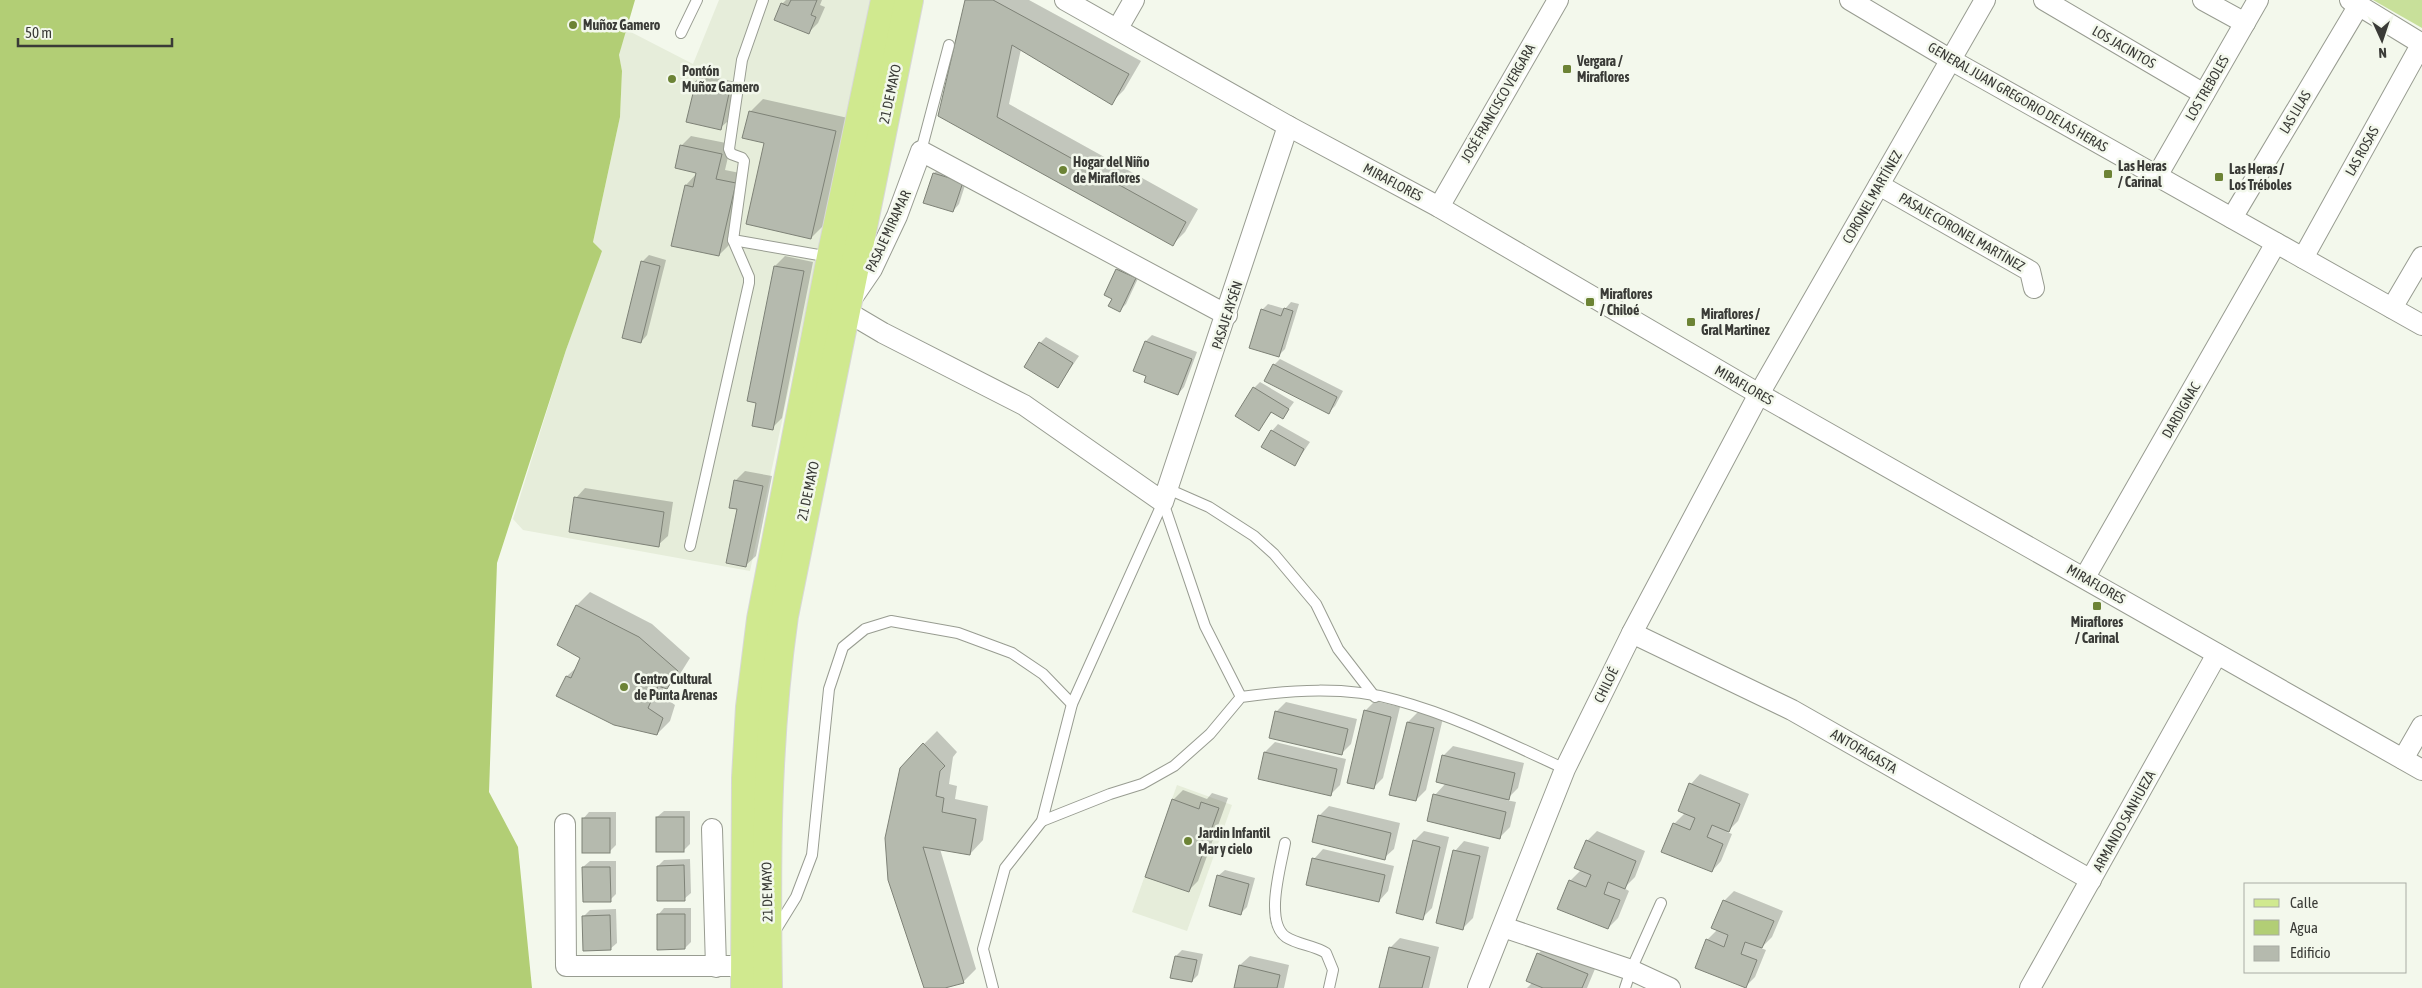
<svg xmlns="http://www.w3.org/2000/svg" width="2422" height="988" viewBox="0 0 2422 988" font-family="'Asap Condensed',sans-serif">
	<rect width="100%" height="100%" fill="#f3f8ec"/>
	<g fill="#e6edda">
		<path d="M719,0H872L750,571L523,530L513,519L566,350L601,251L593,242L620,117L622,71L619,56L625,29L693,64Z"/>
		<path d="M1177,785L1232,805L1187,931L1132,912Z"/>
	</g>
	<path fill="#c8e09a" d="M2373,0H2422V28Z"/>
	<path fill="#b2ce75" d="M0,0H635L619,55L622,71L620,117L593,242L602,251L566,350L497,563L489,792L518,847L532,988H0Z"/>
	<g fill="#0003">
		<path d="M786,0H822L820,5L825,7L818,23L808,33L782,4Z"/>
		<path d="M966,0H1029L1141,61L1124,90L1111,103L1021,49L1009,104L1198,209L1185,232L1172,245L940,115Z"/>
		<path d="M703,75L736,82L727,122L720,128L697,82Z"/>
		<path d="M763,99L848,118L824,225L811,238L750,112Z"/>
		<path d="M691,136L731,144L725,170L745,174L729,245L719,255L686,185L698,172L681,146Z"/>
		<path d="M941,167L968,176L959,204L953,211L934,173Z"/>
		<path d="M649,255L666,260L647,335L641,342L642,262Z"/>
		<path d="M785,256L813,262L782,418L772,428L758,402L749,400L775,266Z"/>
		<path d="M1124,263L1141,272L1126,304L1120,310L1113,298L1105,294L1117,270Z"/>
		<path d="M1291,302L1299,304L1285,349L1278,356L1262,310L1268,304L1285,309Z"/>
		<path d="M1152,335L1197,352L1184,387L1178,394L1148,376L1146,341Z"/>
		<path d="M1046,337L1079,356L1058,386L1040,343Z"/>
		<path d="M1280,359L1343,391L1335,406L1328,413L1274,365Z"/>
		<path d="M1260,382L1294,402L1283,417L1273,411L1259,429L1254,388Z"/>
		<path d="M1278,424L1310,442L1295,464L1272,431Z"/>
		<path d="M745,471L772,476L756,556L746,565L735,481Z"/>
		<path d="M585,488L673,502L668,536L658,545L576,498Z"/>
		<path d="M590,592L652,624L690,658L680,674L667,687L664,686L661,695L675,705L670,721L657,734L558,695L567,676L577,667L582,657L558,645L577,605Z"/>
		<path d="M1375,701L1400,707L1383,778L1373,788L1365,711Z"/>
		<path d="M1286,702L1357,719L1351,744L1341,754L1276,712Z"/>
		<path d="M1418,712L1443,718L1426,790L1416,800L1408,722Z"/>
		<path d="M937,731L957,752L953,757L949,784L957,786L955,799L988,806L983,840L970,854L940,849L976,969L963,982L940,988H925L890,880L924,744Z"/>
		<path d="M1275,742L1346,759L1340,785L1330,795L1259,778L1265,752Z"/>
		<path d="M1453,746L1524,763L1518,788L1506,800L1516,802L1510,827L1500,837L1435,795L1446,783L1443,756Z"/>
		<path d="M1700,774L1749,794L1738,821L1727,832L1732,834L1721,861L1712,871L1674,824L1685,813L1691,784Z"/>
		<path d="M1183,790L1207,799L1212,793L1228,798L1198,881L1188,891L1173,800Z"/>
		<path d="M1329,806L1400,823L1394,849L1384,858L1319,816Z"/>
		<path d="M664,811H690V844L684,850L657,817Z"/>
		<path d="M589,812H616V845L609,852L583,819Z"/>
		<path d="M1424,831L1449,837L1432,908L1422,918L1414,841Z"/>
		<path d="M1597,831L1645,851L1635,877L1624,888L1629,891L1618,918L1608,928L1570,881L1581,870L1587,841Z"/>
		<path d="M1464,841L1489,847L1473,918L1463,928L1455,851Z"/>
		<path d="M1323,849L1394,866L1388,891L1379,901L1314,859Z"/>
		<path d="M690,859L691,893L684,899L658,866L664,860Z"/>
		<path d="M590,861H616V894L610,900L583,867Z"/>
		<path d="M1225,870L1255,878L1247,907L1241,913L1218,876Z"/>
		<path d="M1734,891L1783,911L1772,937L1761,948L1766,950L1755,977L1745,987L1707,940L1718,929L1724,901Z"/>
		<path d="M664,908H691V942L685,948L658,915Z"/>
		<path d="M616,909L617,943L610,949L584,916L590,910Z"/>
		<path d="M1400,938L1439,947L1429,988H1380L1390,948Z"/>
		<path d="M1548,944L1597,964L1587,988H1527L1532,983L1538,954Z"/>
		<path d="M1182,950L1203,954L1198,975L1192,981L1176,956Z"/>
		<path d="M1250,956L1289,965L1284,988H1235L1240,965Z"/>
	</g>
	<g fill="#b5baae" stroke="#7e8277">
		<path d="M791,0H817L811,15L816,17L809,34L774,20L781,3L788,6Z"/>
		<path d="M965,0H993L1129,74L1112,105L1012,45L997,117L1186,222L1173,246L938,116Z"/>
		<path d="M696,81L730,89L721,130L686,122Z"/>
		<path d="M749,111L836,131L811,239L746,224L764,143L742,138Z"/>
		<path d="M680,145L722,154L716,179L736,183L719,256L671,246L685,185L693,187L696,173L675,168Z"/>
		<path d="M933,173L963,182L953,212L923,203Z"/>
		<path d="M641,261L660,266L641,343L622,338Z"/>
		<path d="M774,266L804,271L773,430L752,426L756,403L747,401Z"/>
		<path d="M1116,269L1136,278L1120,312L1108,306L1112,299L1104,295Z"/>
		<path d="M1284,308L1293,311L1279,357L1249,348L1261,309L1281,316Z"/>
		<path d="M1145,341L1192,359L1178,395L1144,382L1146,376L1133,371Z"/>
		<path d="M1039,342L1073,363L1058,388L1024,367Z"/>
		<path d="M1273,364L1337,397L1329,414L1264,381Z"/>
		<path d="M1253,387L1289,409L1283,419L1271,412L1259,431L1235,416Z"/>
		<path d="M1271,430L1304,449L1295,466L1261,447Z"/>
		<path d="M734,480L763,486L746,567L726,563L737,509L729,508Z"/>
		<path d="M574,497L664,512L659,547L569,532Z"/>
		<path d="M576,605L639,637L678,671L667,689L658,686L648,708L663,718L657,735L614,725L556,696L566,676L571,678L580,658L557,645Z"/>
		<path d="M1364,710L1391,717L1374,789L1347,783Z"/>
		<path d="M1275,711L1348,729L1342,755L1269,738Z"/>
		<path d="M1407,722L1434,728L1416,801L1389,795Z"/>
		<path d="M923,743L945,766L940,771L936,796L944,798L942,812L976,819L970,855L923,847L964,983L945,988H924L888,880L885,838L900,768Z"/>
		<path d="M1264,752L1337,769L1331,796L1258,779Z"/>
		<path d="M1442,755L1515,773L1509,800L1436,782Z"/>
		<path d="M1689,783L1740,804L1729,832L1712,825L1707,837L1723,844L1712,872L1661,852L1673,823L1690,830L1695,818L1678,811Z"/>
		<path d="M1433,794L1506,812L1500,839L1427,821Z"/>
		<path d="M1172,799L1199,809L1201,802L1219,808L1189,892L1145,877Z"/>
		<path d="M1318,815L1391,833L1385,860L1312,842Z"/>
		<rect x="656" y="817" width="28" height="35"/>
		<rect x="582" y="818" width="28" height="35"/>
		<path d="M1413,840L1440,847L1423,920L1396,913Z"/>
		<path d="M1586,840L1636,861L1625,889L1608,882L1604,894L1620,900L1608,929L1557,909L1569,880L1586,887L1591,875L1574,868Z"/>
		<path d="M1453,850L1480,856L1463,930L1436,923Z"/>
		<path d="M1312,858L1385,875L1379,902L1306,885Z"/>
		<path d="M684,865L685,901H657V866Z"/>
		<path d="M582,867H610L611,902H583Z"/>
		<path d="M1217,875L1249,884L1241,915L1209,906Z"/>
		<path d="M1723,900L1774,921L1762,948L1745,942L1741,954L1757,960L1746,988L1695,968L1706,939L1724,947L1728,935L1711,928Z"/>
		<path d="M657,914H685V949L657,950Z"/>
		<path d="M610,915L611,950L583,951L582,916Z"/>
		<path d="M1389,947L1430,957L1422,988H1379Z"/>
		<path d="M1537,953L1588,974L1582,988H1543L1526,981Z"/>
		<path d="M1175,956L1197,960L1192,982L1170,978Z"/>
		<path d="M1239,965L1280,975L1277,988H1234Z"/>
	</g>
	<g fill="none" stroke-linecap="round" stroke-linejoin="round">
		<g stroke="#989c91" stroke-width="12">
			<g id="service">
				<path d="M681,33L697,0"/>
				<path d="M921,151L949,45"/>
				<path d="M733,240L830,257"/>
				<path d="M1168,489L1209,507L1254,536L1274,554L1316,604L1338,649L1375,697"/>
				<path d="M1163,502L1205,626L1241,697"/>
				<path d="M690,546L749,283V277L733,240L744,161L742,158L731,154L729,149L742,60L763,0"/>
				<path d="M1042,821L1110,794L1142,784L1174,766L1210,734L1241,697C1291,690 1346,686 1396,700C1455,716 1509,743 1565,769"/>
				<path d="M1285,843C1281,866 1264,922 1286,937C1298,945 1314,945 1326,953L1333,970L1329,988"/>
				<path d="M775,931L796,897L812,855L829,689L843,647L865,629L891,621L958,633L1012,653L1043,674L1072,704"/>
				<path d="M993,988L983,949L1005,868L1042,821L1072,704L1163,502"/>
				<path d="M1625,988L1631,970L1661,903"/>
			</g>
		</g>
		<g stroke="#989c91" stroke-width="22">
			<g id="minor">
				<path d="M1065,0L1288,126L1439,207L1759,394L2422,770"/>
				<path d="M1850,0L1951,60L2422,325"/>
				<path d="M2044,0L2204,94"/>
				<path d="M2203,0L2245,23"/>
				<path d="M2350,0L2422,44"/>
				<path d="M1118,28L1134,0"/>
				<path d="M2157,176L2258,0"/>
				<path d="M1879,185L2030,271L2034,288"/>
				<path d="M1439,207L1558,0"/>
				<path d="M2232,218L2359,5"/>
				<path d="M2303,258L2422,43"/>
				<path d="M2392,308L2422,257"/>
				<path d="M1227,315L921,151L897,216L872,269L844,310L883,333L1024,405L1163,502L1288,126"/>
				<path d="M2085,577L2276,243"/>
				<path d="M1632,633L1792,710L2091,880"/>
				<path d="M2403,759L2422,726"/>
				<path d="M565,824L566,966H745"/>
				<path d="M712,829L716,967"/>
				<path d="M1503,927L1631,970L1670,988"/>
				<path d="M1478,988L1565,769L1632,633L1759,394L1985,0"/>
				<path d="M2030,988L2217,654"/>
			</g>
		</g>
		<g stroke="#d8d8d7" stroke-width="30">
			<g id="primary">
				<path d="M745,988L746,778L750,707L761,619L831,257L885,0"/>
				<path d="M768,988C766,861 766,742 784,616L909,0"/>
			</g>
		</g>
		<use href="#service" stroke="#fff" stroke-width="10"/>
		<use href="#minor" stroke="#fff" stroke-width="20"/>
		<use href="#primary" stroke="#d0e98f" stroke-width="28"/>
	</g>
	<g fill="#6c8335" stroke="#f3f8ec" stroke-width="2">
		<circle cx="573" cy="25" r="5"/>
		<rect x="1562" y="64" width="10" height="10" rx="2.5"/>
		<circle cx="672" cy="79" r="5"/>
		<circle cx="1063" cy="170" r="5"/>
		<rect x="2103" y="169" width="10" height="10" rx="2.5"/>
		<rect x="2214" y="172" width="10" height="10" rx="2.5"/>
		<rect x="1585" y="297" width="10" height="10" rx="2.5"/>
		<rect x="1686" y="317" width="10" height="10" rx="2.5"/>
		<rect x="2092" y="601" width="10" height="10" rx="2.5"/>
		<circle cx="624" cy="687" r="5"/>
		<circle cx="1188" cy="841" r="5"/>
	</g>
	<g text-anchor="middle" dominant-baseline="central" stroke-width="5" stroke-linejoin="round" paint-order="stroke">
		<g font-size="14" font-weight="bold" fill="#3a3b37" stroke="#f3f8ec" text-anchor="start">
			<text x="583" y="25">Muñoz Gamero</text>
			<text x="1577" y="61">Vergara /<tspan x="1577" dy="16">Miraflores</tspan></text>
			<text x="682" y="71">Pontón<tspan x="682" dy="16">Muñoz Gamero</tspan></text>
			<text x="1073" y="162">Hogar del Niño<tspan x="1073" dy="16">de Miraflores</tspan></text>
			<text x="2118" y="166">Las Heras<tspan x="2118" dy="16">/ Carinal</tspan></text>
			<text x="2229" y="169">Las Heras /<tspan x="2229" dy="16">Los Tréboles</tspan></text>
			<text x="1600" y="294">Miraflores<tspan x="1600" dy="16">/ Chiloé</tspan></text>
			<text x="1701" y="314">Miraflores /<tspan x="1701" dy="16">Gral Martinez</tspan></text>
			<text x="2097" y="622" text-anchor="middle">Miraflores<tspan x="2097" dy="16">/ Carinal</tspan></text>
			<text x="634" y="679">Centro Cultural<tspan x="634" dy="16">de Punta Arenas</tspan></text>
			<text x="1198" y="833">Jardin Infantil<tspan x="1198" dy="16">Mar y cielo</tspan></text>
		</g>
		<g font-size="14" fill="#3a3b37" stroke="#f3f8ec">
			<text transform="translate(2124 47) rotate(30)">LOS JACINTOS</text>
			<text transform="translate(2207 88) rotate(-60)">LOS TREBOLES</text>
			<text transform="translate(890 94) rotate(-78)">21 DE MAYO</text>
			<text transform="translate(2018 97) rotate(30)">GENERAL JUAN GREGORIO DE LAS HERAS</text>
			<text transform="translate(1498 103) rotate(-60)">JOSÉ FRANCISCO VERGARA</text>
			<text transform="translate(2295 112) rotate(-59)">LAS LILAS</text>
			<text transform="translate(2362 151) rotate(-61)">LAS ROSAS</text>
			<text transform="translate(1393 182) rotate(28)">MIRAFLORES</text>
			<text transform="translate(1872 197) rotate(-60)">CORONEL MARTÍNEZ</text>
			<text transform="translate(888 231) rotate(-65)">PASAJE MIRAMAR</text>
			<text transform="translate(1962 232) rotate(30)">PASAJE CORONEL MARTÍNEZ</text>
			<text transform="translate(1227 315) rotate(-72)">PASAJE AYSÉN</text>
			<text transform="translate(1744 385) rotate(30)">MIRAFLORES</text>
			<text transform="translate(2181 410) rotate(-60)">DARDIGNAC</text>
			<text transform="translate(808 491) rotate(-78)">21 DE MAYO</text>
			<text transform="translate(2096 584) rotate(30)">MIRAFLORES</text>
			<text transform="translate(1606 685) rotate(-64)">CHILOÉ</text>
			<text transform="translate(1864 751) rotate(30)">ANTOFAGASTA</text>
			<text transform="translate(2124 821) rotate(-61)">ARMANDO SANHUEZA</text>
			<text transform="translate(767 892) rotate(-91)">21 DE MAYO</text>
		</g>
	</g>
	<rect x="2244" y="883" width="162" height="90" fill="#f3f8ec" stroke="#a9aca4"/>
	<rect x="2254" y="899" width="25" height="8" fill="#d0e98f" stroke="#a9aca4"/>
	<text x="2290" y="908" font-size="15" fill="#3a3b37">Calle</text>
	<rect x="2254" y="920" width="25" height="15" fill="#b2ce75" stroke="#a9aca4"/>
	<text x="2290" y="933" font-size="15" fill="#3a3b37">Agua</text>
	<rect x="2254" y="946" width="25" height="15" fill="#b5baae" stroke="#a9aca4"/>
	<text x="2290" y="958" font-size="15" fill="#3a3b37">Edificio</text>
	<g transform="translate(2382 40) rotate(177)" stroke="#f3f8ec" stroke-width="4" paint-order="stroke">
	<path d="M0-4L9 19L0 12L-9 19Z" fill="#3a3b37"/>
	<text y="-8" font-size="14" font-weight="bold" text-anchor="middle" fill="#3a3b37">N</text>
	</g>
	<path d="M18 38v8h154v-8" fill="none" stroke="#3a3b37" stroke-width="2.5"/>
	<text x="25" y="38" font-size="15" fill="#3a3b37" stroke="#f3f8ec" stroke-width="4" paint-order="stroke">50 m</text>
</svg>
